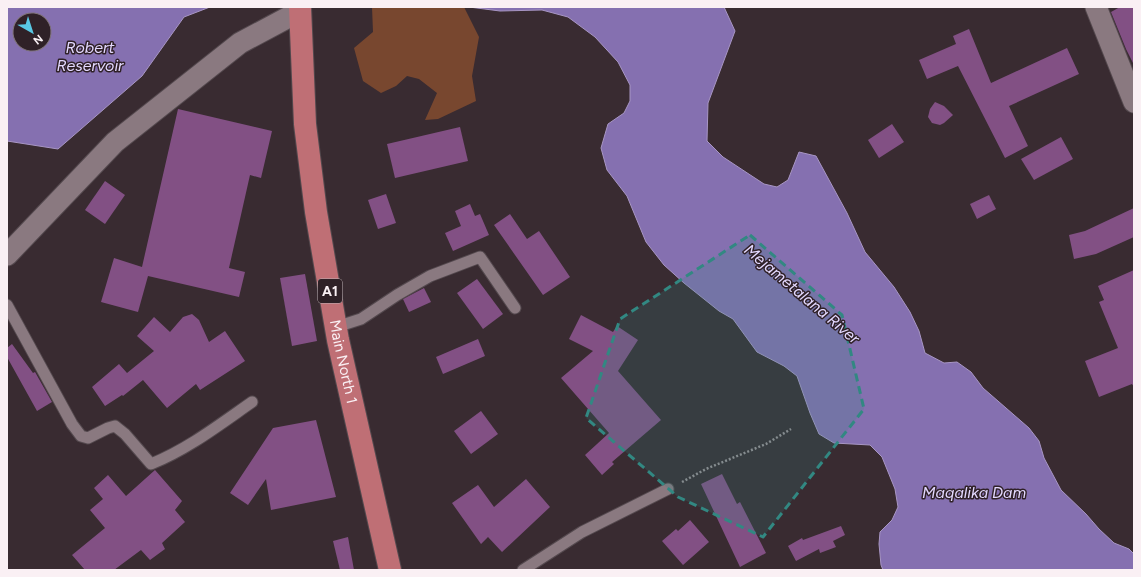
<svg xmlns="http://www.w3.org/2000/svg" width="1141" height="577" viewBox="0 0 1141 577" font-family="Figtree,sans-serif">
	<rect width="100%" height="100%" fill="#392b31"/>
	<path fill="#78472f" d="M372,7H464L479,37L472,76L476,101L438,119L425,120L437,93L419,79L407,76L396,86L381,93L363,81L354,48L373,32Z"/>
	<g fill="#8570b0" stroke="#a896c4" fill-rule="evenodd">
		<path d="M7,7H210L184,17L142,76L58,149L7,141ZM20,20H44V44H20Z"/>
		<path d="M469,7H724L735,31L708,103L707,141L723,157L764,184L777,187L788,180L799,152L816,156L847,213L865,252L894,287L910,312L919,331L925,353L944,363L957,362L971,372L983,388L1029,428L1039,441L1044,458L1061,490L1086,514L1099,529L1114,543L1129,549L1134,554V570H883L881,565L879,544L880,532L892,520L898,507L895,489L882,457L870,445L834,443L819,434L810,413L797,376L784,366L757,352L733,319L719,311L684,283L664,265L646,242L627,196L607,170L601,148L608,124L624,113L630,101V85L618,62L595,37L568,17L542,10L500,11Z"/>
	</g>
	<g fill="#825084">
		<path d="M1120,7H1134V65L1126,49L1111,12Z"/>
		<path d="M969,29L991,83L1067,48L1079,74L1009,106L1028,146L1005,158L958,66L927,79L919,60L956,44L953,36Z"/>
		<path d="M935,102L944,106L953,115L944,123L940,125L932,123L928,117L930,109Z"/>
		<path d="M178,109L272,131L261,178L250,175L229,268L245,272L239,297L148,276L138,312L101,302L114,258L142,267Z"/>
		<path d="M892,124L904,142L879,158L868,140Z"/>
		<path d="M460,127L468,161L395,178L387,144Z"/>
		<path d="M1061,137L1073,159L1034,180L1021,159Z"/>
		<path d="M105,181L125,195L105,224L85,210Z"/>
		<path d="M386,194L396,223L378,229L368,200Z"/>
		<path d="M989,195L996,209L977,219L970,204Z"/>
		<path d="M470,204L475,216L480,214L489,235L453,251L445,233L461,226L455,211Z"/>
		<path d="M1134,208V237L1096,254L1074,259L1069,235L1085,231Z"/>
		<path d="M510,214L527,239L539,231L570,277L543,295L494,225Z"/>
		<path d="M1134,270V387L1132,384L1099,397L1085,361L1118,348L1099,302L1104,300L1098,286Z"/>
		<path d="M305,274L317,341L292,346L280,278Z"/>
		<path d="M477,279L503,314L483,329L457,293Z"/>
		<path d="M424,288L431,302L409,312L403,299Z"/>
		<path d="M192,314L199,320L209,342L225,331L245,361L200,390L196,384L167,408L143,380L123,396L122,395L105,406L92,387L119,364L127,373L154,351L137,336L154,317L170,332L183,317Z"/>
		<path d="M581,315L613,332L617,326L638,340L618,371L661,420L612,462L614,464L602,475L585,455L609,433L561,378L593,351L569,339Z"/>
		<path d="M478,339L485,356L443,374L436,357Z"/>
		<path d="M12,344L33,373L35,372L52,402L37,411L7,357V348Z"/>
		<path d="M481,411L498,434L471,454L454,431Z"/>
		<path d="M316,420L336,497L271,510L266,479L248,505L230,493L273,428Z"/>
		<path d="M155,470L182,501L175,510L185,522L162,543L165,549L150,560L141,550L114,570H85L72,555L105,528L90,510L103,499L94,488L108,475L126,496Z"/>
		<path d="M722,474L737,504L740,502L766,553L740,567L701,484Z"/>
		<path d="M526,479L550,507L502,552L488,537L481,544L452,503L478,485L494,507Z"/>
		<path d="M690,520L709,542L683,565L662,541L676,529L678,531Z"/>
		<path d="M841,526L845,535L833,541L836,547L820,553L819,549L796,561L788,546L802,538L803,540Z"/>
		<path d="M348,537L354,570H340L333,541Z"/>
	</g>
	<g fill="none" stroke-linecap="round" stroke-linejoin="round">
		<g stroke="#54494e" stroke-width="13">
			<g id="lane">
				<path d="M7,305L72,424L81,436L88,438L108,428L115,426L125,434L151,464C188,449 219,425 252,402"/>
				<path d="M336,327L361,319L397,295L430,276L480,257L515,308"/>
				<path d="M523,570L582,532L668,489"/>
			</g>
		</g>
		<g stroke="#54494e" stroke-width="23">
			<g id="street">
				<path d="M1096,7L1134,102"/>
				<path d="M7,255L115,142L240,43L300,11"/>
			</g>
		</g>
		<g stroke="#54494e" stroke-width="24">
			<g id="primary">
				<path id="s1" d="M300,7L305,124L316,212L338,340L390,570"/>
			</g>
		</g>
		<path stroke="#9a8e93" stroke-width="2.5" stroke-dasharray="2 2" stroke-linecap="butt" d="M682,482L706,469L766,444L791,429"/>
		<use href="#lane" stroke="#8a7980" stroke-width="11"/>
		<use href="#street" stroke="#8a7980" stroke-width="21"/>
		<use href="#primary" stroke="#bf6f75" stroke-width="22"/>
	</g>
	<path fill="#328882" fill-opacity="0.2" stroke="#328882" stroke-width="3" stroke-dasharray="8 5" stroke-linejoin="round" d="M750,235L842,315L864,409L763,537L678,497L586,418L620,319Z"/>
	<g text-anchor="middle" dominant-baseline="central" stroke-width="3" stroke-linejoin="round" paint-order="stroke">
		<rect fill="#2f2127" stroke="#bdb2b6" stroke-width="1" x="318" y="279" width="24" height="24" rx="3"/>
		<g font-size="14" font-weight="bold" fill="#faf0f4">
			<text x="330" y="291">A1</text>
		</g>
		<g font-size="15" fill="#faf0f4" stroke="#2f2127">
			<text stroke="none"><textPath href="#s1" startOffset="358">Main North 1</textPath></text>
		</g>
		<g font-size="16" font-style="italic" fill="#e4d9ff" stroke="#2f2127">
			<text x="90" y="47">Robert<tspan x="90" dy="18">Reservoir</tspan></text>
			<text transform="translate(802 294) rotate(40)">Mejametalana River</text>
			<text x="974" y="492">Maqalika Dam</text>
		</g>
	</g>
	<rect width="1141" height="577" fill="none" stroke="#faf0f4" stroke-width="16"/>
	<g transform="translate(32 32) rotate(141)"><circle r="19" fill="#2f2127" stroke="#807479"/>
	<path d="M0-3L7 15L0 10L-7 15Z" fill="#59c8e4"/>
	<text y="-6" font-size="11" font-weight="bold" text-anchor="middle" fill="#faf0f4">N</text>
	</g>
</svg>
